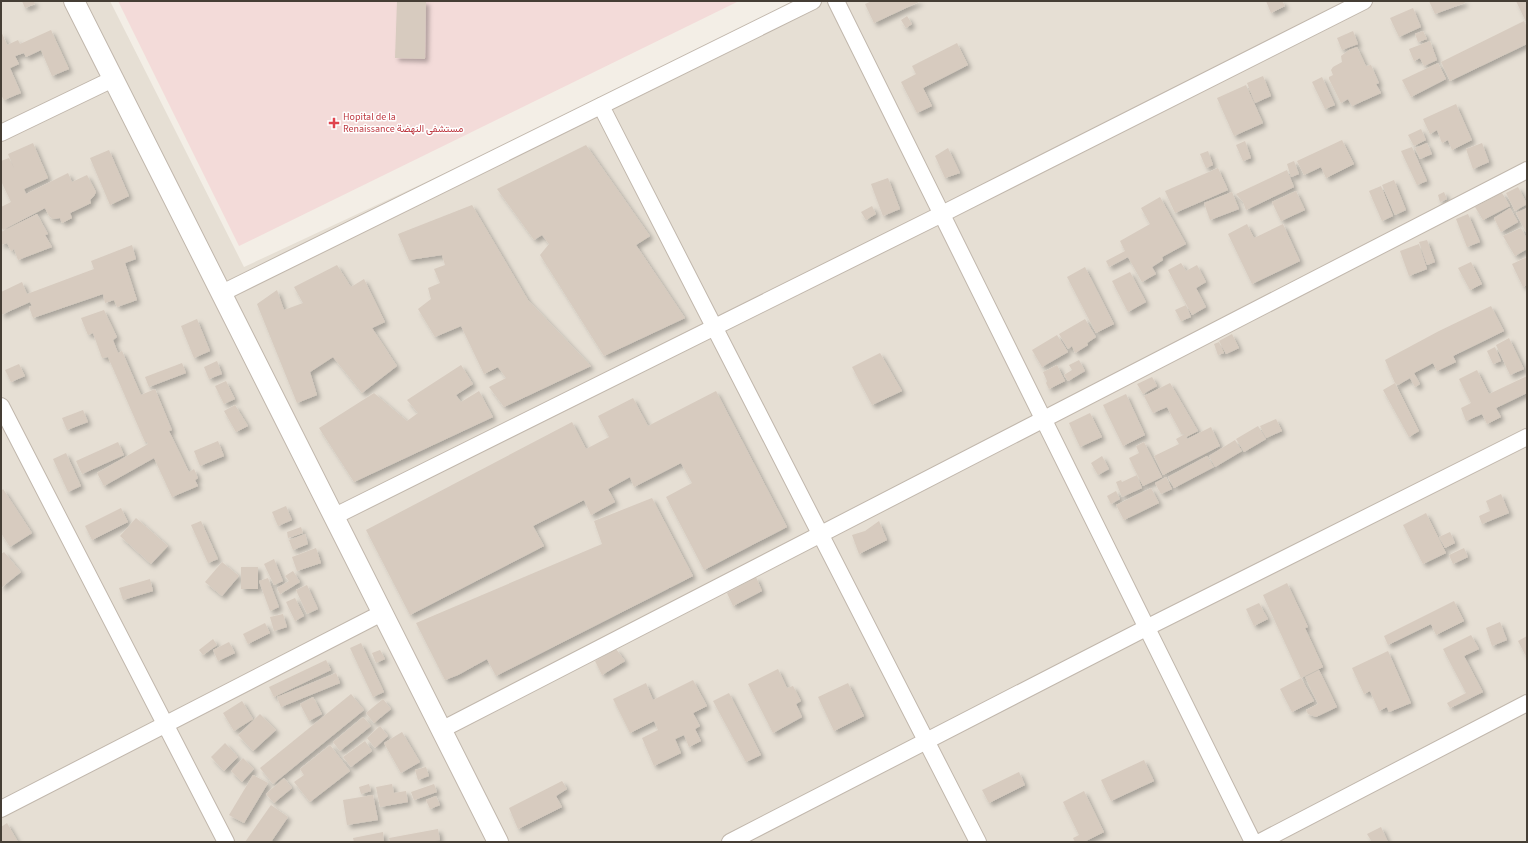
<svg xmlns="http://www.w3.org/2000/svg" width="1528" height="843" viewBox="0 0 1528 843" font-family="'Source Sans 3',Vazirmatn,sans-serif">
	<defs>
		<filter id="shadow"><feDropShadow dx="3.5" dy="3.5" stdDeviation="2" flood-color="#0004"/></filter>
	</defs>
	<rect width="100%" height="100%" fill="#f3eee6"/>
	<path fill="#e6dfd4" d="M1,1H110L244,267L813,1H1527V842H1Z"/>
	<path fill="#f3dbd9" d="M118,1H739L239,246Z"/>
	<g fill="#d7cbbf" filter="url(#shadow)">
		<path d="M22,1H34L35,4L25,8Z"/>
		<path d="M397,1H426L425,59L395,58Z"/>
		<path d="M872,1H921L874,23L865,4Z"/>
		<path d="M1266,1H1282L1285,6L1271,13Z"/>
		<path d="M1429,1H1464L1465,3L1435,14Z"/>
		<path d="M1516,1H1527V24Z"/>
		<path d="M1413,8L1421,27L1399,37L1390,18Z"/>
		<path d="M907,16L912,24L906,28L901,20Z"/>
		<path d="M1524,21L1527,27V44L1450,81L1441,62Z"/>
		<path d="M51,30L69,69L52,76L41,50L26,57L24,53L15,56L19,64L10,68L21,93L4,100L1,95V31L7,45L18,40L20,44Z"/>
		<path d="M1353,31L1358,44L1342,50L1337,38Z"/>
		<path d="M1423,31L1427,39L1418,42L1415,34Z"/>
		<path d="M1430,41L1437,60L1424,66L1420,58L1414,61L1409,49Z"/>
		<path d="M957,43L968,65L923,88L932,106L917,113L901,82L916,74L912,66Z"/>
		<path d="M1357,47L1366,66L1371,65L1379,83L1376,84L1381,93L1352,106L1348,99L1341,103L1329,79V77L1333,75L1331,70L1333,67L1342,62L1341,56L1349,50Z"/>
		<path d="M1438,63L1446,79L1411,97L1402,80Z"/>
		<path d="M1263,76L1271,96L1255,103L1247,83Z"/>
		<path d="M1322,77L1335,105L1325,109L1312,82Z"/>
		<path d="M1246,85L1263,123L1234,136L1217,98Z"/>
		<path d="M1456,104L1472,140L1452,150L1448,140L1442,143L1437,130L1430,134L1423,119Z"/>
		<path d="M1421,129L1426,140L1414,146L1408,135Z"/>
		<path d="M1342,140L1354,164L1326,178L1321,167L1304,175L1297,161Z"/>
		<path d="M1245,141L1251,158L1243,161L1236,145Z"/>
		<path d="M33,143L48,178L24,189L26,194L68,173L72,182L87,175L96,192L94,196L90,200L91,203L70,213L72,218L62,223L60,218L53,219L49,216L45,208L3,230L1,226V207L11,202L1,181V161L9,158L14,168L8,154Z"/>
		<path d="M1427,143L1432,154L1420,159L1415,148Z"/>
		<path d="M1482,143L1489,162L1473,169L1466,149Z"/>
		<path d="M586,145L650,236L636,245L685,318L604,356L540,255L549,244L542,235L534,240L497,189Z"/>
		<path d="M1412,147L1427,181L1417,185L1401,151Z"/>
		<path d="M948,148L960,173L945,178L935,156Z"/>
		<path d="M109,150L129,196L110,205L90,158Z"/>
		<path d="M1208,151L1213,165L1206,168L1200,154Z"/>
		<path d="M1294,161L1299,174L1291,177L1287,164Z"/>
		<path d="M1218,168L1228,190L1175,213L1165,191Z"/>
		<path d="M1287,170L1294,187L1246,210L1243,202L1236,194Z"/>
		<path d="M888,178L900,209L883,216L871,184Z"/>
		<path d="M1394,180L1406,210L1395,215L1382,185Z"/>
		<path d="M1381,186L1393,216L1382,221L1369,191Z"/>
		<path d="M1518,187L1527,204L1515,211L1506,193Z"/>
		<path d="M1296,191L1305,210L1281,221L1272,202Z"/>
		<path d="M1232,192L1239,209L1210,220L1204,203Z"/>
		<path d="M1444,192L1447,199L1440,202L1438,195Z"/>
		<path d="M1502,193L1510,206L1483,220L1475,207Z"/>
		<path d="M1160,197L1186,244L1162,257L1163,260L1152,267L1156,274L1142,282L1128,257L1109,267L1106,261L1125,251L1120,241L1150,224L1141,208Z"/>
		<path d="M472,205L528,300L591,366L504,407L489,387L506,378L498,367L484,374L461,326L435,337L418,309L431,299L428,288L440,283L434,269L445,265L442,255L409,260L398,234Z"/>
		<path d="M872,206L876,214L866,220L861,212Z"/>
		<path d="M1510,208L1518,222L1501,232L1494,218Z"/>
		<path d="M1527,208V234L1516,213Z"/>
		<path d="M37,214L48,234L45,235L52,247L18,260L14,249L11,251L7,243L1,245V232Z"/>
		<path d="M1468,214L1480,242L1467,247L1456,219Z"/>
		<path d="M1247,224L1254,238L1283,224L1300,261L1252,284L1228,234Z"/>
		<path d="M1521,228L1527,239V249L1515,256L1503,236Z"/>
		<path d="M1427,240L1435,262L1427,265L1419,242Z"/>
		<path d="M1419,244L1427,269L1409,276L1400,251Z"/>
		<path d="M132,245L136,259L125,263L137,300L117,307L114,300L105,303L103,294L33,318L29,307L32,306L30,302L1,315V292L22,282L27,294L94,269L91,261Z"/>
		<path d="M1527,257V285L1523,287L1512,264Z"/>
		<path d="M1471,262L1482,284L1470,290L1458,268Z"/>
		<path d="M1181,263L1186,271L1197,265L1206,282L1196,288L1206,307L1192,315L1168,270Z"/>
		<path d="M337,265L351,287L364,279L385,322L372,328L397,366L362,393L333,357L310,372L317,395L297,403L257,304L277,290L284,310L303,303L294,287Z"/>
		<path d="M1085,267L1114,324L1096,333L1067,277Z"/>
		<path d="M1130,272L1146,302L1128,312L1112,281Z"/>
		<path d="M1186,305L1191,317L1181,321L1175,310Z"/>
		<path d="M1491,306L1504,331L1453,356L1456,362L1437,371L1433,363L1414,373L1420,384L1415,387L1410,378L1398,385L1395,383L1385,360L1439,331Z"/>
		<path d="M104,310L117,337L113,340L118,353L122,351L141,395L155,389L172,430L169,431L189,472L194,469L198,478L195,480L198,486L172,497L154,458L104,486L97,473L148,444L147,442H145L108,357L102,358L93,333L88,335L81,318Z"/>
		<path d="M197,319L210,351L194,358L181,326Z"/>
		<path d="M1085,319L1096,337L1087,343L1088,345L1075,353L1072,346L1068,349L1059,334Z"/>
		<path d="M1232,334L1239,348L1226,354L1219,341Z"/>
		<path d="M1057,335L1068,352L1042,367L1032,350Z"/>
		<path d="M1509,338L1524,369L1510,375L1496,345Z"/>
		<path d="M1219,342L1224,353L1218,355L1214,344Z"/>
		<path d="M1495,347L1501,361L1493,364L1487,351Z"/>
		<path d="M880,353L902,391L872,405L852,367Z"/>
		<path d="M1079,360L1085,371L1068,381L1064,375L1072,370L1069,365Z"/>
		<path d="M217,361L222,374L209,379L204,367Z"/>
		<path d="M182,363L186,373L149,387L145,377Z"/>
		<path d="M19,364L25,376L11,382L5,370Z"/>
		<path d="M461,365L473,384L456,395L461,402L479,391L493,417L354,482L319,428L374,393L407,421L418,413L407,400Z"/>
		<path d="M1057,365L1065,381L1049,389L1046,383L1047,381L1043,372Z"/>
		<path d="M1477,370L1489,394L1527,376V393L1496,408L1501,417L1487,424L1482,414L1466,421L1461,408L1471,403L1459,379Z"/>
		<path d="M1152,377L1157,386L1143,394L1137,384Z"/>
		<path d="M226,381L235,399L224,404L215,386Z"/>
		<path d="M1170,383L1198,431L1186,437L1184,433L1182,435L1167,407L1153,413L1144,396Z"/>
		<path d="M1395,383L1419,431L1409,437L1383,390Z"/>
		<path d="M716,391L787,527L704,570L666,497L692,483L681,463L634,487L630,477L608,489L615,502L591,515L584,500L533,526L544,546L410,615L366,530L572,422L586,449L609,437L598,416L633,398L648,426Z"/>
		<path d="M1126,394L1145,435L1123,446L1103,405Z"/>
		<path d="M235,405L248,426L236,432L224,411Z"/>
		<path d="M83,410L88,422L67,430L62,418Z"/>
		<path d="M1090,413L1102,437L1080,447L1069,423Z"/>
		<path d="M1276,419L1282,431L1266,438L1260,426Z"/>
		<path d="M1258,426L1266,439L1244,452L1236,439Z"/>
		<path d="M1211,427L1220,446L1163,475L1154,456L1179,444L1176,439L1185,434L1187,439Z"/>
		<path d="M1235,440L1242,451L1215,467L1209,456Z"/>
		<path d="M218,441L224,456L200,466L194,451Z"/>
		<path d="M118,442L124,455L82,474L76,461Z"/>
		<path d="M1144,442L1162,477L1143,486L1129,458L1139,453L1136,446Z"/>
		<path d="M66,453L81,486L68,492L53,459Z"/>
		<path d="M1102,456L1109,469L1098,475L1091,463Z"/>
		<path d="M1207,456L1214,467L1174,488L1168,477Z"/>
		<path d="M1137,475L1142,488L1122,497L1116,482L1121,480L1122,482Z"/>
		<path d="M1166,477L1172,489L1161,494L1155,483Z"/>
		<path d="M1151,488L1159,503L1124,520L1116,505Z"/>
		<path d="M3,489L32,533L10,547L1,533V491Z"/>
		<path d="M1116,491L1120,499L1111,504L1107,496Z"/>
		<path d="M1501,494L1509,513L1482,524L1479,516L1490,511L1486,501Z"/>
		<path d="M652,498L693,576L496,676L487,659L458,675L445,680L416,623L602,544L594,521Z"/>
		<path d="M286,506L292,520L278,526L272,512Z"/>
		<path d="M121,508L128,522L92,540L85,526Z"/>
		<path d="M1426,513L1446,553L1423,564L1403,525Z"/>
		<path d="M136,518L168,546L151,564L120,536Z"/>
		<path d="M201,521L218,559L208,563L191,525Z"/>
		<path d="M879,521L887,540L859,554L852,535L865,531Z"/>
		<path d="M301,527L303,533L288,538L287,532Z"/>
		<path d="M1450,532L1455,543L1445,548L1439,537Z"/>
		<path d="M305,534L308,544L293,550L289,540Z"/>
		<path d="M316,548L321,563L297,571L292,557Z"/>
		<path d="M1464,548L1468,557L1453,564L1449,555Z"/>
		<path d="M4,552L21,572L1,588V554Z"/>
		<path d="M274,559L283,581L274,585L264,564Z"/>
		<path d="M222,562L239,576L222,596L205,582Z"/>
		<rect x="241" y="567" width="17" height="22"/>
		<path d="M293,571L300,582L280,594L277,588L289,581L285,576Z"/>
		<path d="M756,577L762,591L733,606L727,593Z"/>
		<path d="M268,578L279,607L270,611L259,581Z"/>
		<path d="M150,579L153,591L123,600L119,588Z"/>
		<path d="M1287,583L1308,627L1305,628L1323,667L1301,678L1263,595Z"/>
		<path d="M307,585L318,609L307,614L296,590Z"/>
		<path d="M295,598L304,616L295,621L286,602Z"/>
		<path d="M1454,601L1464,621L1436,635L1431,624L1388,645L1384,636Z"/>
		<path d="M1259,603L1268,619L1254,626L1246,609Z"/>
		<path d="M283,614L287,627L274,631L270,617Z"/>
		<path d="M1500,622L1507,640L1492,646L1486,628Z"/>
		<path d="M265,623L270,633L248,644L243,634Z"/>
		<path d="M1471,635L1479,649L1464,656L1483,692L1450,708L1447,703L1466,693L1443,649Z"/>
		<path d="M1527,636V658L1518,641Z"/>
		<path d="M213,639L217,645L203,655L199,650Z"/>
		<path d="M229,642L235,653L218,661L213,650Z"/>
		<path d="M361,643L384,692L373,697L350,648Z"/>
		<path d="M616,649L625,661L602,675L595,661Z"/>
		<path d="M380,650L385,659L376,663L372,653Z"/>
		<path d="M1388,651L1411,703L1389,712L1387,707L1379,711L1370,691L1364,694L1352,668Z"/>
		<path d="M326,660L331,670L274,697L269,687Z"/>
		<path d="M778,669L787,688L793,686L801,701L796,704L802,717L773,733L748,684Z"/>
		<path d="M1319,670L1337,707L1316,717L1308,714L1306,710L1318,704L1305,677Z"/>
		<path d="M336,673L340,683L281,707L277,697Z"/>
		<path d="M1301,678L1314,701L1292,712L1280,689Z"/>
		<path d="M693,680L707,706L693,713L700,726L695,729L701,741L689,747L684,735L675,739L681,753L654,766L642,738L658,730L654,721L630,733L613,699L646,683L653,700Z"/>
		<path d="M848,683L864,716L834,731L818,697Z"/>
		<path d="M729,693L761,755L746,762L713,701Z"/>
		<path d="M351,694L364,710L273,784L260,768Z"/>
		<path d="M313,697L322,714L309,721L300,704Z"/>
		<path d="M383,699L391,709L374,723L366,713Z"/>
		<path d="M242,701L253,719L234,731L223,713Z"/>
		<path d="M260,714L276,730L253,751L238,735Z"/>
		<path d="M363,717L371,726L340,751L333,742Z"/>
		<path d="M380,726L388,736L375,748L367,738Z"/>
		<path d="M402,732L420,762L401,773L384,743Z"/>
		<path d="M365,741L372,751L351,767L343,757Z"/>
		<path d="M225,743L238,757L224,771L211,757Z"/>
		<path d="M330,745L350,771L310,802L294,782L304,775L300,769Z"/>
		<path d="M243,758L254,769L242,782L231,771Z"/>
		<path d="M1144,760L1154,781L1111,801L1101,780Z"/>
		<path d="M426,767L429,776L418,780L415,770Z"/>
		<path d="M1019,772L1025,785L989,803L982,790Z"/>
		<path d="M253,775L268,783L244,823L229,815Z"/>
		<path d="M284,778L292,788L274,803L266,794Z"/>
		<path d="M562,781L567,789L556,796L562,807L518,829L509,808Z"/>
		<path d="M369,784L371,791L361,794L359,787Z"/>
		<path d="M392,784L394,793L406,791L408,802L380,807L376,787Z"/>
		<path d="M434,784L437,792L414,800L411,792Z"/>
		<path d="M1084,791L1104,832L1084,842H1075L1073,838L1079,835L1063,802Z"/>
		<path d="M373,795L378,820L347,825L343,800Z"/>
		<path d="M436,796L440,805L430,809L426,800Z"/>
		<path d="M271,805L288,817L271,842H245Z"/>
		<path d="M7,823L18,842H1V827Z"/>
		<path d="M1381,827L1388,842H1372L1367,834Z"/>
		<path d="M438,829L440,840L431,842H390L389,838Z"/>
		<path d="M383,832L384,842H354L353,838Z"/>
	</g>
	<g fill="none" stroke-linecap="round" stroke-linejoin="round">
		<g stroke="#c1b7ac" stroke-width="18">
			<g id="minor">
				<path d="M836,1L1253,842"/>
				<path d="M601,106L978,842"/>
				<path d="M1,133L113,79"/>
				<path d="M222,293L813,1"/>
				<path d="M1,406L226,842"/>
				<path d="M333,517L942,214L1364,1"/>
				<path d="M441,730L1527,170"/>
				<path d="M1,809L382,613"/>
				<path d="M730,842L1146,628L1527,437"/>
				<path d="M1260,842L1527,703"/>
			</g>
		</g>
		<g stroke="#c1b7ac" stroke-width="22">
			<path id="tertiary" d="M74,1L498,842"/>
		</g>
		<use href="#minor" stroke="#fff" stroke-width="16"/>
		<use href="#tertiary" stroke="#fff" stroke-width="20"/>
	</g>
	<path fill="#e0444e" stroke="#fff" stroke-width="1.5" d="M332 117h4v4h4v4h-4v4h-4v-4h-4v-4h4z"/>
	<g text-anchor="middle" dominant-baseline="central" stroke-width="3" stroke-linejoin="round" paint-order="stroke">
		<g font-size="10" fill="#be3a42" stroke="#fff" text-anchor="start">
			<text x="343" y="117">Hopital de la<tspan x="343" dy="12">Renaissance مستشفى النهضة</tspan></text>
		</g>
	</g>
	<rect width="1528" height="843" fill="none" stroke="#453e35" stroke-width="4"/>
</svg>
